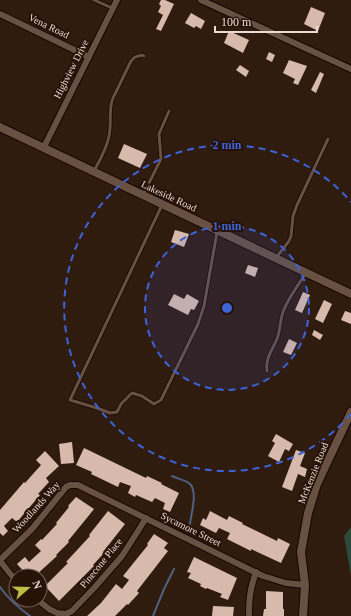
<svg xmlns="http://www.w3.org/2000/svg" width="351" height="616" viewBox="0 0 351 616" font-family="Georgia,serif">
	<rect width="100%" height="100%" fill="#301b0f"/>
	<path fill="#2c4b3c" d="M351,527V576L344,536Z"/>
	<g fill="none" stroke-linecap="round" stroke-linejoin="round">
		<g stroke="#4e617e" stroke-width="2">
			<path d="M172,476C178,479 186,480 190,484C198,492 191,514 190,524"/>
			<path d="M0,587C8,599 19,608 30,616"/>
			<path d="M153,616L164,589L174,569"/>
		</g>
	</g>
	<g fill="#d7baab">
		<path d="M161,0H165L174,4L161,31L156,29L163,15L158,12L161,6L159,4Z"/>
		<path d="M311,7L325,13L318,31L304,24Z"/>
		<path d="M191,13L205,21L201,29L196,26L194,28L185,23Z"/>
		<path d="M229,31L249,40L243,53L224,43Z"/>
		<path d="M269,52L275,55L272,62L266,59Z"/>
		<path d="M289,60L307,66L298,85L293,83L295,79L283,73Z"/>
		<path d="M240,65L249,71L246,77L236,70Z"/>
		<path d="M320,72L324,74L316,93L311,90Z"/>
		<path d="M124,144L147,154L140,168L118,158Z"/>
		<path d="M175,230L189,234L184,247L171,242Z"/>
		<path d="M248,265L258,268L255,277L245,273Z"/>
		<path d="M303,292L310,295L302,313L295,310Z"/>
		<path d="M174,294L184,299L187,294L199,301L194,310L191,309L188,315L168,305Z"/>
		<path d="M324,300L332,304L323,323L315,319Z"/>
		<path d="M345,311L351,313V324L341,320Z"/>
		<path d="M314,330L323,335L320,340L312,335Z"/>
		<path d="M289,339L297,343L291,355L283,352Z"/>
		<path d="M276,434L293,444L289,451L285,449L279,462L268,456L275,443L272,441Z"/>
		<path d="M72,442L74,463L61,464L59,444Z"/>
		<path d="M84,448L146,478L147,476L162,483L161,484L179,493L170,512L163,509L165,503L155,498L152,502L136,495L135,497L128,493L131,486L120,482L118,487L91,474L92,472L76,465Z"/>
		<path d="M296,450L305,453L300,466L307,469L305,477L298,474L292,491L282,487Z"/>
		<path d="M45,451L59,466L46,478L49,482L38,494L40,495L17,522L12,518L4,526L8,531L3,536L0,533V510L24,482L25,483L41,465L36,460Z"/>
		<path d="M76,497L94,509L86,519L68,541L69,542L56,555L57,556L35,576H28L17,564L25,557L29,562L41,551L35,545L41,539L42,540L57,524L56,523L69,507L68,506Z"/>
		<path d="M108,511L125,524L103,552L104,553L93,565L94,566L59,601L45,586L68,563L66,562L90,536L89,535Z"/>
		<path d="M210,511L227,520L229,516L243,523L242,524L277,541L278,538L290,544L281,563L251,549V551L227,539L230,533L219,528L216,533L200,525L203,518L206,520Z"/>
		<path d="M154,534L168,543L164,548L168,551L137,591L139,593L128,605L127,604L115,616H87L101,603L116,584L122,589L129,580L123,576L148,545L147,544Z"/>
		<path d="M194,557L237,578L228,600L220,597L222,594L207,588L206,589L200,586L201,584L188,578L191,573L187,572Z"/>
		<path d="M266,591L283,592V609H284V616H263L264,609H266Z"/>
		<path d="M213,606L234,607L233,616H212Z"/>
	</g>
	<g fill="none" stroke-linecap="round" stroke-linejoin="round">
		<g stroke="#170500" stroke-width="4.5">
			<g id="service">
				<path d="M94,0L112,8"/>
				<path d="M94,171C100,160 107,148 109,136C112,123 108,109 113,98L131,61L135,57L142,55L144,56"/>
				<path d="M143,195L161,159L159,134L169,111"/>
				<path d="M162,205L70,400L97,408L110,413L117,412L121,404L132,393L142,396L154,404L161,400L198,324L204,306L217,232"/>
				<path d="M276,258L289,241L291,236L293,216L297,205L328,139"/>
				<path d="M267,371C265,358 272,351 277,339C280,331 280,321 283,312C288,298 298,286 305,274"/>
			</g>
		</g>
		<g stroke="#170500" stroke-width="8">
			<g id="minor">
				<path d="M201,0L351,69"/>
				<path d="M0,14L89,57"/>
				<path d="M44,147L117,0"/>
				<path d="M0,560L32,529L66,487L70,485H78L84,488L263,576L286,583L305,585"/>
				<path d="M0,561L16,581"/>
				<path d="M38,600L49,609L57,613L66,614L72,611L95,587L122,556L138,531L146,518"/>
				<path d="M249,616C249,599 250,589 256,572"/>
			</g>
		</g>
		<g stroke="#170500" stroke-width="10">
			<g id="tertiary">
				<path d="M0,127L351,294"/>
				<path d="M303,616L305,585L301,552L308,513L317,484L351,412"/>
			</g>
		</g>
		<use href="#service" stroke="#685043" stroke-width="3"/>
		<use href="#minor" stroke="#685043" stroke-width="6"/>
		<use href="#tertiary" stroke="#685043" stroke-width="8"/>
	</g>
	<circle cx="227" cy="308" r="82" fill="#3c63d7" fill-opacity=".12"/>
	<g fill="none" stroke="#3c63d7" stroke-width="2" stroke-dasharray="7 5">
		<circle cx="227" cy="308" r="82"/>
		<path d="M351 414A163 163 0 1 1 351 202"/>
	</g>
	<g text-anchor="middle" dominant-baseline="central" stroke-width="4" stroke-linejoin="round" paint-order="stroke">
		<g font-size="10" fill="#eadbd3" stroke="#261207">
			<text transform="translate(49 26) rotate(26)">Vena Road</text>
			<text transform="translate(71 69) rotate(-63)">Highview Drive</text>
			<text transform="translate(169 196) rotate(25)">Lakeside Road</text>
			<text transform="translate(313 473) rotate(-68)">McKenzie Road</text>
			<text transform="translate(36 507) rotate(-48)">Woodlands Way</text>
			<text transform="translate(191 529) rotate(26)">Sycamore Street</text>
			<text transform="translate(101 563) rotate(-51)">Pinecone Place</text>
		</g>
	</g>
	<circle cx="227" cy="308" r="6" fill="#3c63d7" stroke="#261207" stroke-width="2"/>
	<g font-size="12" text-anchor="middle" font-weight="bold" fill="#3c63d7" stroke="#261207" stroke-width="4" stroke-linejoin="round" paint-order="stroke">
		<text x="227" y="149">2 min</text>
		<text x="227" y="230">1 min</text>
	</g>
	<g transform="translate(28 588) rotate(70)"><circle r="19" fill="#261207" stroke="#746259"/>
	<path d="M0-3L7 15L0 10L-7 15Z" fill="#bcbf43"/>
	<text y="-6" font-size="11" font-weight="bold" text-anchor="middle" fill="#eadbd3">N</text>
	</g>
	<path d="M215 26v6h102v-6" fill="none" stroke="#eadbd3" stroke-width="2"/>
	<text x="221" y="26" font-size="12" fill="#eadbd3" stroke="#261207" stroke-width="3" paint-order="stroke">100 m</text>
</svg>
